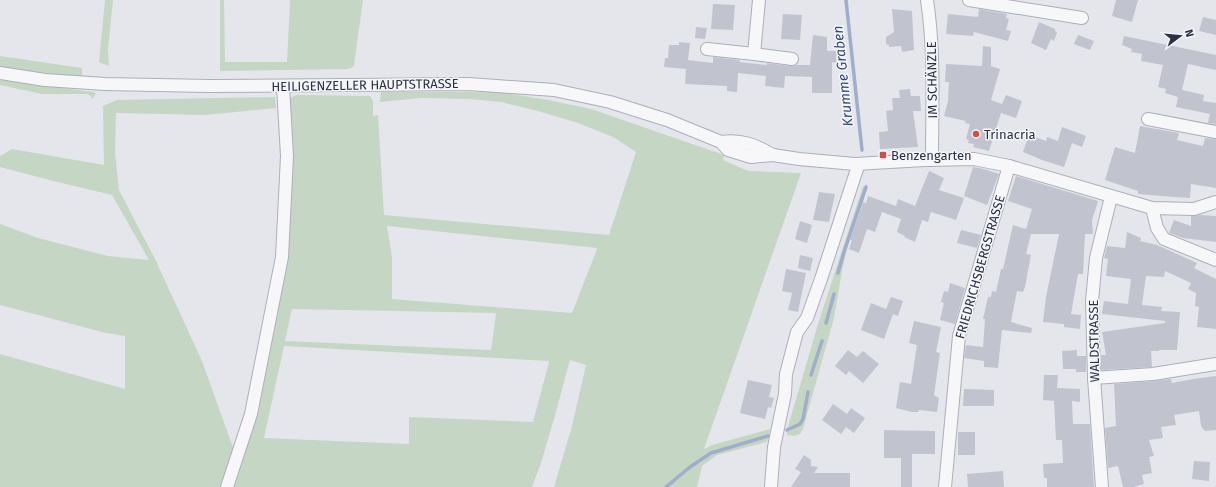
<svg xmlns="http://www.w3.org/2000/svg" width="1216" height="487" viewBox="0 0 1216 487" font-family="'Fira Sans',sans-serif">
	<rect width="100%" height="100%" fill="#e4e6ec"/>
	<g fill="#c6d6c5" fill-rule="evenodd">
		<path d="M105,0H113L108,49L109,66L99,62Z"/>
		<path d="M220,0H224L225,62H287L290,0H363L354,65L352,68L347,69L220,71Z"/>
		<path d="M0,56L82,68V78L0,67Z"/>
		<path d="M0,80L94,92L96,94L92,99L91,96L87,94H42L0,85Z"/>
		<path d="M381,92H498L548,100L591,109L724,155L723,160L748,171L801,173L704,449L712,445L770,429L767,442L717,455L702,466L697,487H554L572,426L586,365L570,360L554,419L541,463L532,487H234L251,435L267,357L290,132V98L297,95L370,96L373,101V116L378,115L384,215L609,235L636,152L613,137L578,123L538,111L501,102L470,99L421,98L380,102ZM387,226L597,248V249L572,313L392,299V257ZM292,309L496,313V314L491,350L285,341ZM284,346L549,361V362L533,422L409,417V444L264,438Z"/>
		<path d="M275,97L276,108L205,115L116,113L115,152L119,190L155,259L202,361L235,453L223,487H0V354L125,389V336L106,333L0,305V224L38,238L108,256L149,260L112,195L53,181L0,167V156L12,149L104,165L103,106L117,100Z"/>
		<path d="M863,186L866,187L867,189L847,248L842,271L834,318L803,429L800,434L794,436L787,435V430L818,324Z"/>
	</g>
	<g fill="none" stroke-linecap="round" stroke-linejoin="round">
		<g stroke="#a0adcb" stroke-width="3.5">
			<path d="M846,0L862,150"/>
			<path d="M838,273L844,252L866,187"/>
			<path d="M826,323L834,294"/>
			<path d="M811,375L822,341"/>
			<path d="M787,430L800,424L803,419L808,392"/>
			<path d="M666,487L690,467L711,453L768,436"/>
		</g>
	</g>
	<g fill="#c1c4cf">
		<path d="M1116,0H1138L1132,22L1112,16Z"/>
		<path d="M713,4L735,5L733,30L711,29Z"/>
		<path d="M892,9L912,11L914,50L902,52L901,46L889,47V45L886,44V37L894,32Z"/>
		<path d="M979,9L1007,14L1006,18L1009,19L1006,30L1011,31L1008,41L974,32L973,36L946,34L948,14L978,17Z"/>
		<path d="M783,14L802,15L800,40L781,39Z"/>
		<path d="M1203,17L1216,20V35L1199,31Z"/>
		<path d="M1039,22L1055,29V31L1057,32L1054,41L1051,39L1046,50L1031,43Z"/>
		<path d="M696,27L707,28L705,39L695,38Z"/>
		<path d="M813,35L827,37V51H837L836,63L832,62V93H812V77L785,76L784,88L765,86L766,76L738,73L737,92L727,91V86L685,84L686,69L664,67L665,58H668L669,45H679V42L690,43L688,60L713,63V57L740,60L739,62L767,65V63L791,66L796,65H810Z"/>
		<path d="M1078,35L1094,41L1090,50L1074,44Z"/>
		<path d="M1124,36L1216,55V70L1188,64L1182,90L1204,95L1203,101L1216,103V124L1208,123L1210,114L1176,107L1178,97L1165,93L1166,89L1158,87L1163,65L1141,61L1142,54L1131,52L1132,49L1122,45Z"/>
		<path d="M983,46L991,47V66L1000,69L991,100L1002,104L1006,95L1022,101L1016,118L1001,113L989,151L973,147L974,144L968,143L969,140L966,139L970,124L965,123L966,121L944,116L948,101L949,82H945L946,64L982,66Z"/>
		<path d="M910,89L911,96H920L921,111H913L918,147L880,149L879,132L888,131L886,111L893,110L892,98H900L899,90Z"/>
		<path d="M1140,126L1179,133L1177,140L1203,146L1205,138L1216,139V188L1191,184L1190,198L1174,197L1138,194V191L1105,180L1115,147L1135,153Z"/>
		<path d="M1062,127L1086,136L1082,147L1072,143L1064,167L1042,160L1023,152L1029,135L1046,141L1047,137L1058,141Z"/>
		<path d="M973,167L984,169L999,174L987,205L964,196Z"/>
		<path d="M929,171L944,178L939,190L964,198L956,220L931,212L928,222L922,220L915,242L904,237L905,236L897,232L901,219L882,212L875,232L867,229L859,253L849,249L852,240H850L863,202L866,203L868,196L896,206L898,199L915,206Z"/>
		<path d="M1016,176L1098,201L1092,221L1093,234H1085L1083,274H1078L1071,314L1081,315L1080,329L1064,327V324L1043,322L1046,297L1059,234H1031L1026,254L1031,255L1025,287L1023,292L1017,291L1011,322L1032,328L1031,333L1002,330L998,368L984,367V361L964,358L966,345L983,347L985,319H983L988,297H991L992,291L996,292L1001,269H1003L1013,225L1026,229L1032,209L1008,201Z"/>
		<path d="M819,192L835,194L829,222L813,220Z"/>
		<path d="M1200,215L1216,216V242L1183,238L1169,233L1174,220L1191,226V216Z"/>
		<path d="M800,221L812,225L807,243L795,239Z"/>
		<path d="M961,230L981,235L977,248L957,243Z"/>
		<path d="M1127,232L1141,238L1140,241L1157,245L1197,263L1194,268L1216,279V329L1197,327L1199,307L1195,306L1196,293L1188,289L1191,283L1165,271L1164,277L1146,276L1142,305L1162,307L1161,311L1180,312L1177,350H1159V351H1151L1152,367L1101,370V355H1106L1102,332L1165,323V321L1102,314L1104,301L1128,304L1131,279L1106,276L1108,259L1104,258L1107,246L1125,248Z"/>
		<path d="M800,255L813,258L810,271L798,268Z"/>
		<path d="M786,269L806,273L798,312L788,310L792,293L782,291Z"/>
		<path d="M950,283L965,288L955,324L940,320L944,303L941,302L944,291L948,292Z"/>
		<path d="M891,297L903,301L898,316L893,314L884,339L861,330L871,303L886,309Z"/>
		<path d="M914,321L941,327L936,352L940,353L934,395L939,398L937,412L919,410L918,412H912L896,408L900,382L911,384L917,345L909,343Z"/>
		<path d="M848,350L857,357L863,351L879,364L863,383L849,371L846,375L835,366Z"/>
		<path d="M1077,350V356H1086V372H1076V369H1063L1062,351Z"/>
		<path d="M1044,375H1058L1057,388L1080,389V402L1072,401L1073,424H1090L1094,487H1047V478H1044L1043,464L1063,463L1062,440H1056L1054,401L1043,400Z"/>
		<path d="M1216,376V430L1205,431L1201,426L1199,411L1174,415L1176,425L1161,427L1163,438L1149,440L1154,456L1149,457L1152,473L1142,475L1144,484L1133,487H1123L1118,466L1108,468L1105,428L1116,426L1114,384L1154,381L1171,379L1172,383L1193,379Z"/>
		<path d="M748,380L772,385L769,397L774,398L771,408L768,407L765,419L740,413Z"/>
		<path d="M964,389L994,390V406H963Z"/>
		<path d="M833,404L847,414L851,408L865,418L854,433L846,427L841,434L822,420Z"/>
		<path d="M884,430L935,431V454H912V487H901V458H884Z"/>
		<rect x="958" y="432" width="17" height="23"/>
		<path d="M804,455L811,460V466L818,467L814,473H850V487H791L801,472L795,469Z"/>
		<path d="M1194,461L1210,462L1209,481L1192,479Z"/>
		<path d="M1003,471L1004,487H968L967,474Z"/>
	</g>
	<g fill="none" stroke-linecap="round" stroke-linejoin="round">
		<g stroke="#acafba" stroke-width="14">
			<g id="minor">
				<path d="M927,0C935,53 932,106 932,160"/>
				<path d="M969,0L1082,18"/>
				<path d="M707,49L754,54L759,0"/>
				<path d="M754,54L792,59"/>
				<path d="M0,73L45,80L105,84L209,86L469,84L554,90L610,102L667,120L721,142L728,150L751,157L773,155L799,159L855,164L925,160L974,159L1009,166L1152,208L1194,209L1216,202"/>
				<path d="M1148,119L1216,132"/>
				<path d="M721,142C742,139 755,145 773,155"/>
				<path d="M1152,208L1157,228L1164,239L1216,260"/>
				<path d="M1094,378L1153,374L1216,364"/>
				<path d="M227,487L251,414L282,257L287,156L283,86"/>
				<path d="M771,487L774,447L785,394L786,374L797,332L807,318L821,279L857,169L855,164"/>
				<path d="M945,487L959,336L1009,166"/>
				<path d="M1102,487L1094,378L1092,301L1096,258L1111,197"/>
			</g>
		</g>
		<use href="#minor" stroke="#f7f7fa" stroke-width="12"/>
	</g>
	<g fill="#ce504b" stroke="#f4f5f9" stroke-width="1.5">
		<circle cx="976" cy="134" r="4"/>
		<rect x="879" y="151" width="8" height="8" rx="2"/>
	</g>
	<g text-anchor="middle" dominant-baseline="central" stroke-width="3" stroke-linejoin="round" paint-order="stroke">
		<g font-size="13" fill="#2b3044" stroke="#f4f5f9">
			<text transform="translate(932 80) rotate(-91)">IM SCHÄNZLE</text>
			<text transform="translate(365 85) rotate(-1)">HEILIGENZELLER HAUPTSTRASSE</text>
			<text transform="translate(980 267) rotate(-74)">FRIEDRICHSBERGSTRASSE</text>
			<text transform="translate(1094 341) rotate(-91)">WALDSTRASSE</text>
		</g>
		<g font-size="13" fill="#2b3044" stroke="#f4f5f9" text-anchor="start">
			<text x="984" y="134">Trinacria</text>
			<text x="891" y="155">Benzengarten</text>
		</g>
		<g font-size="14" font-style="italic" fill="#354779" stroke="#f4f5f9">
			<text transform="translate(843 76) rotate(-96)">Krumme Graben</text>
		</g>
	</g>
	<g transform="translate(1180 36) rotate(74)" stroke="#f4f5f9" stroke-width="3" paint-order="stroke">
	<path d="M0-3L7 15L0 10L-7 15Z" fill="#2b3044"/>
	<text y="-6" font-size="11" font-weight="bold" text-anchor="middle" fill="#2b3044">N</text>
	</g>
</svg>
